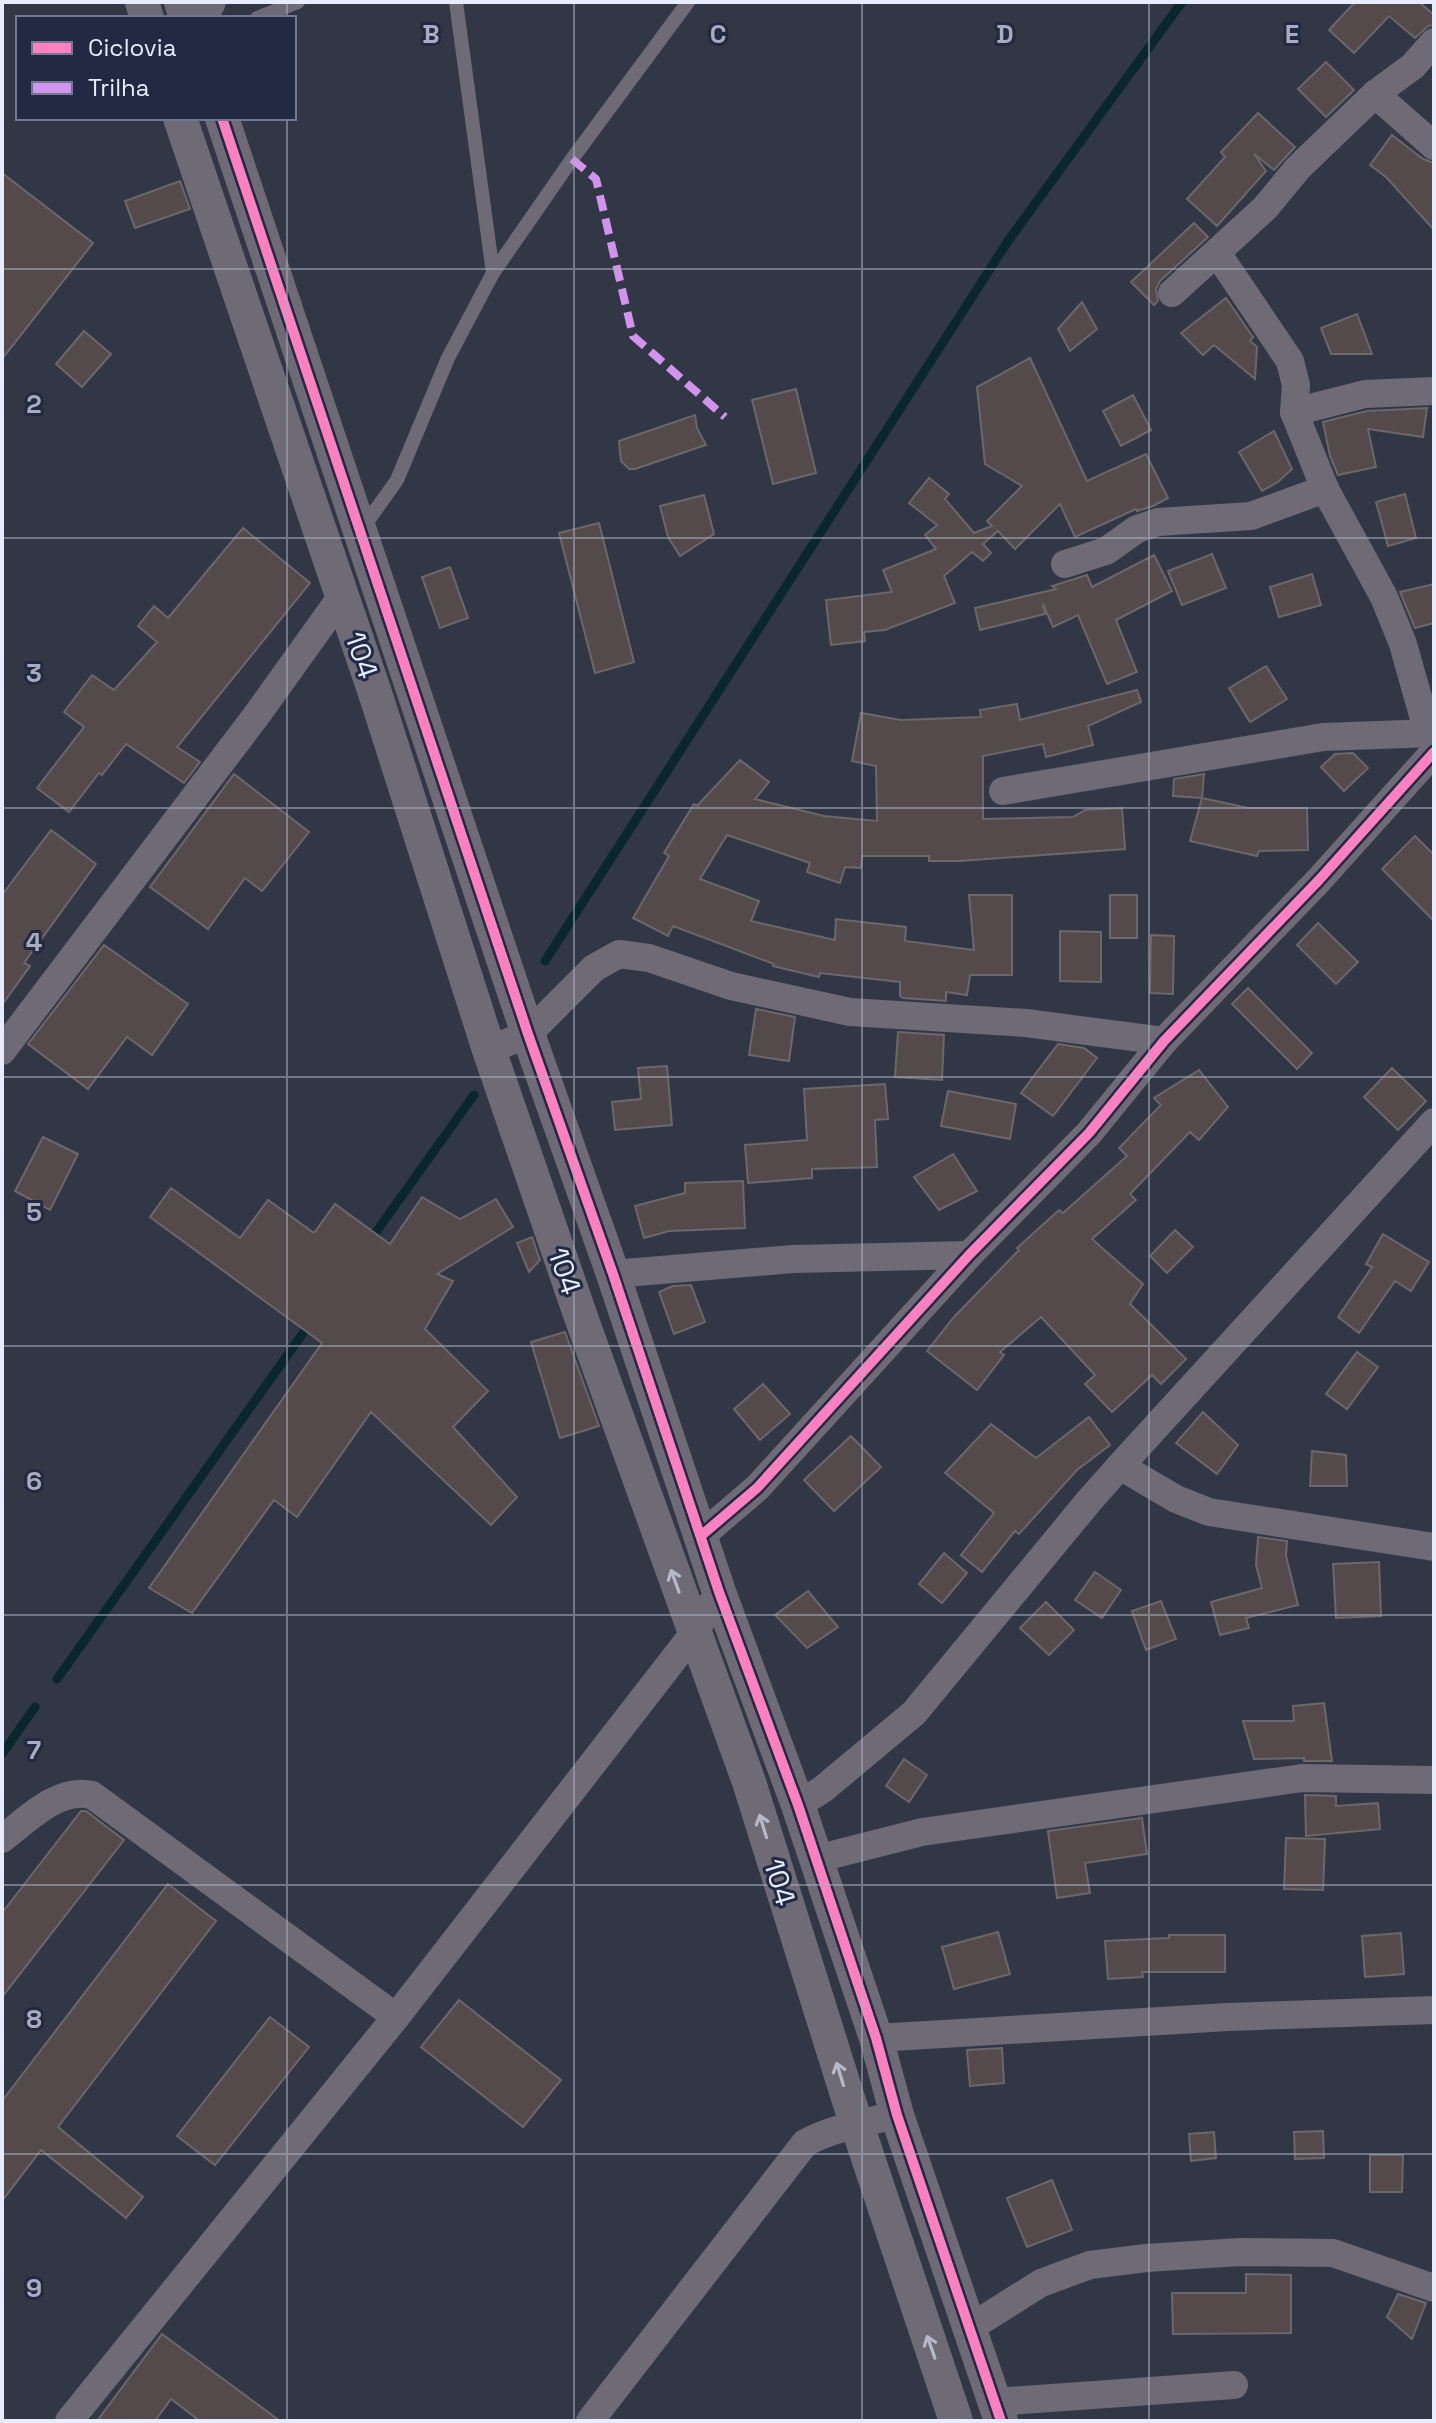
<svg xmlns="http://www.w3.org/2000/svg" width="1436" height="2423" viewBox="0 0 1436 2423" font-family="'Space Grotesk',sans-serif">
	<rect width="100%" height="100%" fill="#323745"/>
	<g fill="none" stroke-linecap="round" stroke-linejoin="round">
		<g stroke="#0a272e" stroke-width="9">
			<path d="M545,961L1008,241L1182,2"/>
			<path d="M369,1242L474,1095"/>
			<path d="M57,1679L311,1322"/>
			<path d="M2,1754L35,1707"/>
		</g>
	</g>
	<g fill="#544a4b" stroke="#6b676a" stroke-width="2">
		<path d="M1355,2H1419L1434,15V25L1428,26L1415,38L1389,16L1354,53L1329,30Z"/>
		<path d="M1326,62L1354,90L1326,117L1298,89Z"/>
		<path d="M1258,113L1295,147L1274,170L1254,154L1266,171L1217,226L1187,199L1225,157L1221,152Z"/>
		<path d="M1392,135L1423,159L1434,163V230L1386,177L1370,165Z"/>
		<path d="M2,173L93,243L2,359Z"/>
		<path d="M180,181L190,209L135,228L125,201Z"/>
		<path d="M1194,223L1208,237L1160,281L1156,289L1158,301L1154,305L1131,282Z"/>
		<path d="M1226,298L1253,337L1250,341L1257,347L1255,379L1214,345L1203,355L1181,333Z"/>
		<path d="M1082,302L1097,329L1070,351L1058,329Z"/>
		<path d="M1357,314L1372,354H1331L1321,328Z"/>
		<path d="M84,331L111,354L82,387L56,364Z"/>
		<path d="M1030,358L1087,481L1146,454L1168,498L1153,506L1137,511L1136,509L1075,537L1060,504L1015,549L998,531L983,544L991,553L983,561L972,552L944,576L955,603L885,630L864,632L865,641L831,645L826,600L892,592L883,570L936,549L925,535L937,525L909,503L929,478L949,494L945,499L974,533L992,526L987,521L1022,486L985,464L977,387Z"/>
		<path d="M796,389L816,473L773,484L752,400Z"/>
		<path d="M1133,395L1151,430L1121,446L1103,411Z"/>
		<path d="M1427,408L1423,437L1368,429L1376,467L1338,475L1330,456L1323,422L1367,411Z"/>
		<path d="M695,415L697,428L706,445L635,469H629L621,461L619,441Z"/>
		<path d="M1274,431L1292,469L1278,482L1262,491L1239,452Z"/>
		<path d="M1405,494L1416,538L1388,546L1376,502Z"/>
		<path d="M704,495L714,534L680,556L668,537L660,506Z"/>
		<path d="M599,523L634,662L595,673L559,533Z"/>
		<path d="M243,528L310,583L177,747L200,762L184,783L126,744L102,775L99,773L69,812L37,788L84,727L64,712L92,675L114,690L157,642L138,626L154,606L168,618Z"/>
		<path d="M1212,554L1226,588L1182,605L1168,571Z"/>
		<path d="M1154,555L1172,591L1116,620L1137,672L1107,684L1078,615L1053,627L1043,604L1045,614L980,630L975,608L1056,589L1052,586L1087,575L1092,587Z"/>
		<path d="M450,567L468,618L440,628L422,577Z"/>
		<path d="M1312,574L1321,605L1279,617L1270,587Z"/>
		<path d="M1434,584V623L1415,628L1400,592Z"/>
		<path d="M1266,666L1287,699L1250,722L1229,688Z"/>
		<path d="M1137,690L1141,702L1088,726L1093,745L1046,757L1043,744L983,756V819L1073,817L1085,810L1122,808L1125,849L960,861H929V856H862L861,868L845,867L840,883L807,872L810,863L727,835L700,879L759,901L751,921L835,940L836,919L906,927L905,941L974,950L969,895H1012V975H970L967,995L946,992V1001L903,998L900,996V982L820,973L819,977L773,966L774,964L673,926L668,936L633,918L669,856L664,853L694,804L697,806L740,760L769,782L755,799L824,816L877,821L876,766L852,761L861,713L901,720L981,717L980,710L1017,704L1020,720Z"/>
		<path d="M1353,753L1368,768L1344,791L1321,767L1335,754Z"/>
		<path d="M234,774L309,832L262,891L245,878L208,929L150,887Z"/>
		<path d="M1204,774L1202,798L1173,796L1174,779Z"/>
		<path d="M1202,798L1248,808H1307L1308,850L1259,851L1257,856L1190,841Z"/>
		<path d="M51,830L96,864L24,963L30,966L2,1005V895Z"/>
		<path d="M1415,836L1434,855V921L1382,869Z"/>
		<rect x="1110" y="895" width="27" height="43"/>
		<path d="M1318,923L1358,962L1336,984L1297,945Z"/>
		<path d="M1060,931L1101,932V982L1060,981Z"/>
		<path d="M1151,935L1174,936L1173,994L1150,993Z"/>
		<path d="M104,945L188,1004L152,1055L127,1037L88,1089L28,1044Z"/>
		<path d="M1248,988L1312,1053L1297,1069L1232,1004Z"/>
		<path d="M756,1009L795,1017L789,1061L749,1055Z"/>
		<path d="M898,1032L944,1035L942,1080L895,1077Z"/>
		<path d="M1058,1044L1084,1048L1097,1058L1053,1116L1021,1093Z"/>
		<path d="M667,1066L672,1125L615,1130L612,1102L641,1099L638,1068Z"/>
		<path d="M1392,1068L1426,1101L1398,1130L1364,1097Z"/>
		<path d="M1199,1070L1228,1107L1199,1140L1190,1132L1130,1194L1136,1200L1092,1239L1143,1284L1130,1304L1186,1359L1161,1384L1152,1375L1112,1412L1085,1384L1095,1375L1041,1317L1000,1352L1004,1355L977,1390L927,1351L954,1317L1019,1250L1017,1248L1059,1210L1063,1213L1127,1156L1119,1148L1161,1105L1154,1098Z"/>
		<path d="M885,1084L888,1119L875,1120L877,1167L812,1169V1178L748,1183L745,1145L807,1140L804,1089Z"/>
		<path d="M948,1091L1016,1104L1010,1139L941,1126Z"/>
		<path d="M43,1137L78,1154L50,1210L15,1191Z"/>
		<path d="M953,1154L977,1191L939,1210L914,1177Z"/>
		<path d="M743,1181L745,1228L669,1231L644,1238L635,1206L685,1193V1183Z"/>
		<path d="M171,1188L240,1238L268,1200L314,1233L335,1204L390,1244L422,1197L460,1219L496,1199L513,1227L437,1274L453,1281L425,1329L488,1391L453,1427L517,1497L491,1525L371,1412L297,1517L274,1500L192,1613L149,1588L322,1343L150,1217Z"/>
		<path d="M1175,1230L1193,1247L1167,1273L1150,1256Z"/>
		<path d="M1383,1234L1429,1262L1411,1291L1395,1281L1359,1333L1338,1317L1372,1267L1366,1264Z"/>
		<path d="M532,1237L540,1260L529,1272L517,1243Z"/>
		<path d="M691,1285L705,1322L674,1334L659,1292L673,1286Z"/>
		<path d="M565,1332L599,1426L560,1438L531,1342Z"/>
		<path d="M1357,1352L1378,1367L1347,1409L1326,1394Z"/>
		<path d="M763,1384L790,1414L760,1440L734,1409Z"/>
		<path d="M1203,1412L1238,1445L1217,1474L1176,1443Z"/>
		<path d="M1089,1417L1110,1445L1077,1470L1019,1534L1015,1531L982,1572L961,1555L994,1513L945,1473L991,1424L1036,1458Z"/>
		<path d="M851,1436L881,1467L834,1511L804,1480Z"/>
		<path d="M1312,1451L1346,1455L1347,1486H1310Z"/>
		<path d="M1258,1537L1287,1541L1286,1556L1298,1605L1246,1618L1249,1628L1220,1635L1211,1602L1262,1588L1256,1565Z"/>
		<path d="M944,1553L967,1573L942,1603L919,1584Z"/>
		<path d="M1379,1562L1381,1616L1336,1618L1333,1564Z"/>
		<path d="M1095,1572L1121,1590L1102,1618L1075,1600Z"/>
		<path d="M808,1591L838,1627L807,1648L775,1615Z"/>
		<path d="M1161,1601L1176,1639L1146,1650L1132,1611Z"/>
		<path d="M1046,1602L1074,1630L1049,1655L1020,1628Z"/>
		<path d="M1324,1703L1332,1761H1304V1758L1254,1759L1243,1721H1294L1293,1706Z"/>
		<path d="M904,1759L927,1775L909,1802L886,1786Z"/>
		<path d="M1305,1795L1336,1796V1806L1378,1803L1380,1829L1306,1836Z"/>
		<path d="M81,1811H86L124,1840L2,1997V1913Z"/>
		<path d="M1142,1818L1147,1854L1085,1863L1090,1893L1057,1898L1048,1831Z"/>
		<path d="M1286,1838L1325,1839L1323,1890L1284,1889Z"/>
		<path d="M168,1884L216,1921L58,2127L143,2197L126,2218L41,2150L2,2201V2101Z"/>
		<path d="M998,1932L1010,1974L954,1989L942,1947Z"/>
		<path d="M1401,1933L1404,1974L1365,1977L1362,1936Z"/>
		<path d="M1169,1935H1225V1972H1142L1143,1977L1108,1979L1105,1941L1169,1938Z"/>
		<path d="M459,2000L561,2080L523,2127L421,2047Z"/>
		<path d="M270,2017L309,2047L215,2165L177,2136Z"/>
		<path d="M1002,2048L1004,2083L970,2086L967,2050Z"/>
		<path d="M1323,2131L1324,2158L1295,2159L1294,2132Z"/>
		<path d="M1214,2132L1216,2158L1191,2161L1189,2134Z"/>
		<path d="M1370,2155H1403L1402,2192H1370Z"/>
		<path d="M1052,2180L1072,2230L1027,2247L1007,2198Z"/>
		<path d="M1246,2274L1291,2275V2333L1173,2334L1172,2293H1246Z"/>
		<path d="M1398,2294L1426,2303L1412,2339L1387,2317Z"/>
		<path d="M162,2334L280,2421H200L171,2399L155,2421H97Z"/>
	</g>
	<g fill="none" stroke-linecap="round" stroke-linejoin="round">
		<g stroke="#6e6b76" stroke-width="14">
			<path d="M456,2L493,273"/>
			<path d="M257,18L298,2"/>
			<path d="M362,529L397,480L448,358L493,273L572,159L688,2"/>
		</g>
		<g stroke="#6e6b76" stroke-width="28">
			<path d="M204,18L212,2"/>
			<path d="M1375,94L1434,146"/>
			<path d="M1217,253L1290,361L1296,385L1294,412L1325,489L1384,597L1403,644L1428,733"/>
			<path d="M1172,293L1265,208L1298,168L1375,94L1413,66L1434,42"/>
			<path d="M1294,412L1365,394L1434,391"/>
			<path d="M1065,564L1106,551L1137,529L1158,522L1251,516L1325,489"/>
			<path d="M1003,791L1323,737L1434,733"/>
			<path d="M489,1050L528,1034L594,968L619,954L649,958L731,986L850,1012L1026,1023L1164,1041"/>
			<path d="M2,1051L256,716L342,596"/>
			<path d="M613,1274L793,1259L969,1255"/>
			<path d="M1120,1466L1434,1122"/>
			<path d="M702,1535L757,1488L969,1255L1089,1133L1164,1041L1319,880L1434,752"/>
			<path d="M798,1805L823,1789L914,1713L1089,1501L1120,1466L1176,1499L1209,1512L1434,1547"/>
			<path d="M2,1839C27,1820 58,1787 92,1795L396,2017"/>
			<path d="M816,1859L922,1832L1302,1778L1434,1780"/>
			<path d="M876,2038L1228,2017L1434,2010"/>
			<path d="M971,2327L1041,2283L1090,2265L1146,2258L1240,2252L1333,2253L1434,2288"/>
			<path d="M995,2402L1234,2385"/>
			<path d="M69,2421L396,2017L694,1633L719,1592"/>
			<path d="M590,2421L805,2143C833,2128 866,2122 897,2115"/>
		</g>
		<g stroke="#6e6b76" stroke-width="34">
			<path d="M142,2L147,18"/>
			<path d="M181,2L186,18"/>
			<path d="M180,118L376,696L489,1050L582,1320L749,1782L848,2098L956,2421"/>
			<path d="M222,118L528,1034L613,1274L719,1592L798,1805L876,2038L897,2115L1001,2421"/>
		</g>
		<path stroke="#d193ec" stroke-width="8" stroke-dasharray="16 8" stroke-linecap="butt" d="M572,159L596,179L633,336L725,417"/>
		<g stroke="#212943" stroke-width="15">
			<g id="cycleway">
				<path d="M222,118L528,1034L613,1274L719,1592L798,1805L876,2038L897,2115L1001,2421"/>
				<path d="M702,1535L757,1488L969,1255L1089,1133L1164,1041L1319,880L1434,752"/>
			</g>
		</g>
		<use href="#cycleway" stroke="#ff80c0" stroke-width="10"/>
	</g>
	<defs><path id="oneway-shaft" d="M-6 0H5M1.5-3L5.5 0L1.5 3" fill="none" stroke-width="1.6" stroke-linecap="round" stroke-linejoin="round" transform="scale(2)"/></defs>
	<g stroke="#b7b9c8">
		<use href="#oneway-shaft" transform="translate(675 1581) rotate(-110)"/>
		<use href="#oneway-shaft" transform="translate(763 1826) rotate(-107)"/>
		<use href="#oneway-shaft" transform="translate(840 2074) rotate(-107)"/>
		<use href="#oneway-shaft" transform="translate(931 2347) rotate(-109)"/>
	</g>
	<path fill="none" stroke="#a8adbd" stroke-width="2" stroke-opacity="0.55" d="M287,2V18M574,2V2421M862,2V2421M1149,2V2421M287,118V2421M2,269H1434M2,538H1434M2,808H1434M2,1077H1434M2,1346H1434M2,1615H1434M2,1885H1434M2,2154H1434"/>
	<g text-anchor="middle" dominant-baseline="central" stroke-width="6" stroke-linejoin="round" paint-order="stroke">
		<g font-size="28" fill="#e7edfe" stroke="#212943">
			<text transform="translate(362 655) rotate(71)">104</text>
			<text transform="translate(565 1271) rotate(71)">104</text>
			<text transform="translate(780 1882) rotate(73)">104</text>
		</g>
	</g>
	<g font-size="26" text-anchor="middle" font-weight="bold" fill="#a8adbd" stroke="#212943" stroke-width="6" stroke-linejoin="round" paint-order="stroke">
		<text x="431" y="43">B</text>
		<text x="718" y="43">C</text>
		<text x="1005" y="43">D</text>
		<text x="1292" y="43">E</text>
		<text x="34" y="413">2</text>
		<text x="34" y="682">3</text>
		<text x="34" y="951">4</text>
		<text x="34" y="1221">5</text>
		<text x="34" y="1490">6</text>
		<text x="34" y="1759">7</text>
		<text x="34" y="2028">8</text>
		<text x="34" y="2297">9</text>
	</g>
	<rect width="1436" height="2423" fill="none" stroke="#e7edfe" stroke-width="8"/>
	<rect x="16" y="16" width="280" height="104" fill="#212943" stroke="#70778e" stroke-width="2"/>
	<rect x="32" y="42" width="40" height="12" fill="#ff80c0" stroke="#70778e" stroke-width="2"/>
	<text x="88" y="56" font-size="24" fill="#e7edfe">Ciclovia</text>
	<rect x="32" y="82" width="40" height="12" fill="#d193ec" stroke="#70778e" stroke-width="2"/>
	<text x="88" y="96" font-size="24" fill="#e7edfe">Trilha</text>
</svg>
